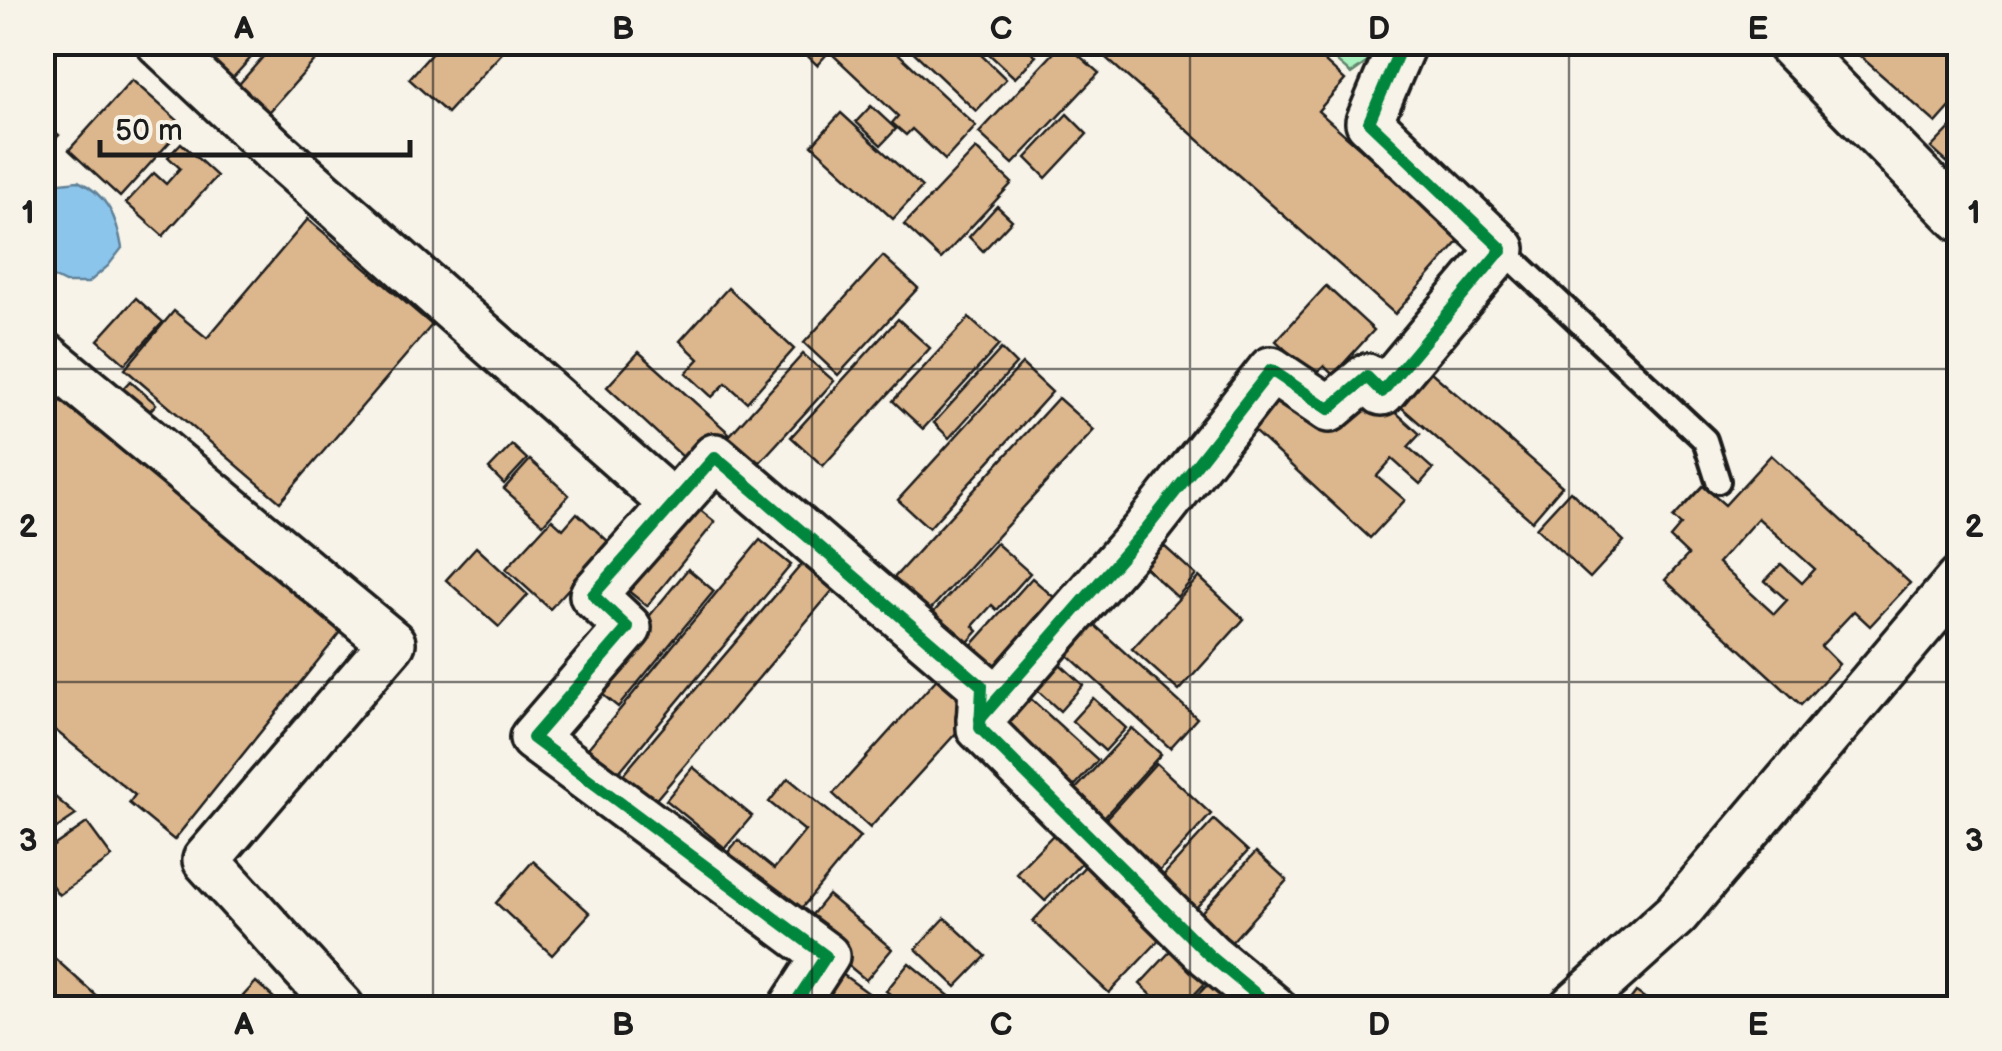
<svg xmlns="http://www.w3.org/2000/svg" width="2002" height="1051" viewBox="0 0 2002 1051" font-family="'Balsamiq Sans',sans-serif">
	<rect width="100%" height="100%" fill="#f7f3e8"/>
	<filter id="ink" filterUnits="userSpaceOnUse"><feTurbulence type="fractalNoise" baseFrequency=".01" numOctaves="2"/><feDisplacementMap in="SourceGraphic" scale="20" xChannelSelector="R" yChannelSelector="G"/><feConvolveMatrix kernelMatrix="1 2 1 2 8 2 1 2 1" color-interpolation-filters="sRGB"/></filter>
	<g filter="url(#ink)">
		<path fill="#a9f1be" stroke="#62866d" stroke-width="2.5" d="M1315,43H1383L1373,58L1351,74Z"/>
		<path fill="#8cc5eb" stroke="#5f8198" stroke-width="2.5" d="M78,181C107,194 117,218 122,248L108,266L88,283H65L43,272V185Z"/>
		<g fill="#dcb68d" stroke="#1c1c1c" stroke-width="2.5" fill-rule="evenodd">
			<path d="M211,42H265L229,82L199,56Z"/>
			<path d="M276,42H331L264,118L234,90Z"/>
			<path d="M442,42H512L447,113L409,79Z"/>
			<path d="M793,42H838L817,65Z"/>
			<path d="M843,42H886L976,126L945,160L912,129L906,135L892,123L898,116L832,54Z"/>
			<path d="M903,42H968L1006,79L976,111Z"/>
			<path d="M976,42H1021L1036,56L1015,78Z"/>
			<path d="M1064,42L1099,73L1013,164L979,133Z"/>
			<path d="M1088,42H1240L1250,52L1259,42H1303L1345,80L1318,111L1462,238L1395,314Z"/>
			<path d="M1844,42H1960V96L1936,123Z"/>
			<path d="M132,80L184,126L120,197L69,150Z"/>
			<path d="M871,106L896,129L881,145L856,122Z"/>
			<path d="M841,113L922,187L893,219L812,145Z"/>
			<path d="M1067,114L1087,134L1046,178L1026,158Z"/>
			<path d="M1960,118V174L1931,148Z"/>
			<path d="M42,121L59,135L42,153Z"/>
			<path d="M181,143L217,176L163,236L126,203L154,173L166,184L180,168L168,157Z"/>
			<path d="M976,149L1012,183L941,259L904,225Z"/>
			<path d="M997,206L1012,220L983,251L969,237Z"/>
			<path d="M308,219L432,325L280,502L125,369L174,311L207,338Z"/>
			<path d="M883,256L918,288L838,375L804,343Z"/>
			<path d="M1326,286L1374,330L1333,375L1324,366L1314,376L1276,341Z"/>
			<path d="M728,288L794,349L747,402L726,383L712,397L686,373L699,359L680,341Z"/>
			<path d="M136,298L163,322L125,364L98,340Z"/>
			<path d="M969,318L999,345L923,429L893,401Z"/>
			<path d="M898,319L930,348L823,466L791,437Z"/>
			<path d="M1001,349L1016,364L949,438L934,423Z"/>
			<path d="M639,352L729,433L696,469L607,387Z"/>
			<path d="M803,354L834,381L751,472L721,445Z"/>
			<path d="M1022,364L1052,392L929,528L898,500Z"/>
			<path d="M1423,365L1562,486L1532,521L1393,400Z"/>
			<path d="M42,368L353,617L174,840L129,803L135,795L50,726L42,735Z"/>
			<path d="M130,381L156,404L136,426L110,402Z"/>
			<path d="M1280,383L1369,388L1420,434L1408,447L1433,469L1420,484L1392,459L1377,476L1405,500L1370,538L1244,422Z"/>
			<path d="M1058,398L1094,430L918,623L882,591Z"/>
			<path d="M512,445L527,459L504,484L489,469Z"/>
			<path d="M1771,455L1910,583L1870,626L1854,611L1821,646L1839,664L1801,705L1665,580L1688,555L1670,538L1681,525L1673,518L1703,486L1725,505ZM1758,518L1815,569L1802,583L1781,564L1765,581L1787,600L1774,614L1718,563Z"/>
			<path d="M530,460L569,495L543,524L504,489Z"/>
			<path d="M1570,491L1624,541L1590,578L1536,528Z"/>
			<path d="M690,502L715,522L647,606L621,585Z"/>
			<path d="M577,513L610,543L550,609L506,569L552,519L563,529Z"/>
			<path d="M1154,537L1196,575L1177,597L1135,558Z"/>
			<path d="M760,540L791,565L614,778L584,753Z"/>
			<path d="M996,543L1030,573L997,610L992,605L973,626L978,631L957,654L924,623Z"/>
			<path d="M476,547L528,595L499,627L446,580Z"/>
			<path d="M802,564L833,590L647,810L616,783Z"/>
			<path d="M688,569L714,591L618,707L592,686Z"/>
			<path d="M1199,577L1244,619L1179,691L1132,649Z"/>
			<path d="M1032,578L1065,607L995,684L963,655Z"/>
			<path d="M1088,619L1197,718L1170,748L1061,649Z"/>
			<path d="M1050,655L1083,685L1060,711L1027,681Z"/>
			<path d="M943,672L959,690L957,732L870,828L833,794Z"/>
			<path d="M1021,690L1098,760L1070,791L993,721Z"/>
			<path d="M1093,698L1126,728L1105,751L1072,721Z"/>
			<path d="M1132,728L1161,754L1103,818L1074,791Z"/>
			<path d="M1156,763L1211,814L1155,876L1099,826Z"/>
			<path d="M693,767L752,816L725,848L666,800Z"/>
			<path d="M788,778L860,837L791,921L720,862L738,840L774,869L805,831L769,802Z"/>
			<path d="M42,786L76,815L42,838Z"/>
			<path d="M1214,820L1248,851L1193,911L1159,880Z"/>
			<path d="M87,823L112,857L59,895L42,872V854Z"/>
			<path d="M1055,833L1083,861L1045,901L1016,873Z"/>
			<path d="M1256,852L1287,880L1228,946L1197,917Z"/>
			<path d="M533,861L590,913L552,955L496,903Z"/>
			<path d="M1090,861L1166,933L1109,993L1033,921Z"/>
			<path d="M828,895L892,949L866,980L802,927Z"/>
			<path d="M945,918L986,956L956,987L916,949Z"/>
			<path d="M1180,941L1215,973L1181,1008H1165L1140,984Z"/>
			<path d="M42,947L110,1008H42Z"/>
			<path d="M909,963L964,1008H908L886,991Z"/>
			<path d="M831,966L889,1008H809Z"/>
			<path d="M1217,975L1244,1008H1185Z"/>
			<path d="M256,982L285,1008H232Z"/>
			<path d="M1636,992L1659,1008H1624Z"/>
		</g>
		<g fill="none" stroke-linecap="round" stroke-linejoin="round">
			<g stroke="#1c1c1c" stroke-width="30">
				<path id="service" d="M1502,249L1705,440L1718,481"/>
			</g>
			<g stroke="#1c1c1c" stroke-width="52">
				<g id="minor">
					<path d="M159,42L278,154L673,504"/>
					<path d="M1788,42L1960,218"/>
					<path d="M42,353L392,643L206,860L341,1008"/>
					<path d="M980,719L1146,529L1271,370L1329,409L1367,377L1382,392L1502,249L1369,122L1403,42"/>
					<path d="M792,1008L826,956L533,738L628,628L593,595L715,457L982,686L980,728L1209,955L1273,1008"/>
					<path d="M1572,1008L1676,914L1960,579"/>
				</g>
			</g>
			<use href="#service" stroke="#f7f3e8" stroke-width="22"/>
			<use href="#minor" stroke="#f7f3e8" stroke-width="45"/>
			<g stroke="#f7f3e8" stroke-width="19">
				<g id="cycleway">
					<path d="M980,719L1146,529L1271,370L1329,409L1367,377L1382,392L1502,249L1369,122L1403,42"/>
					<path d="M792,1008L826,956L533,738L628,628L593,595L715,457L982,686L980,728L1209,955L1273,1008"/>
				</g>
			</g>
			<use href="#cycleway" stroke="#00873e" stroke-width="12"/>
		</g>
	</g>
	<path fill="none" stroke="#1c1c1c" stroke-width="2.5" stroke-opacity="0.55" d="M433,42V1008M812,42V1008M1190,42V1008M1569,42V1008M42,369H1960M42,682H1960"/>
	<rect width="2002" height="1051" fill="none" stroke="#f7f3e8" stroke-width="110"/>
	<path d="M100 140v15h310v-15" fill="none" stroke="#1c1c1c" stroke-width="5"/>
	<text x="115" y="140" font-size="30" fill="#1c1c1c" stroke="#f7f3e8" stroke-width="8" paint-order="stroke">50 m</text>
	<rect x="55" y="55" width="1892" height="941" fill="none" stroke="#1c1c1c" stroke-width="4"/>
	<g font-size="32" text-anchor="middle" font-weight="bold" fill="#1c1c1c">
		<text x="244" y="39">A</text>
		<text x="623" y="39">B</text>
		<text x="1001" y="39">C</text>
		<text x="1379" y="39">D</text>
		<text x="1758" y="39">E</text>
		<text x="28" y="223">1</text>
		<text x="1974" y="223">1</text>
		<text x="28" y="537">2</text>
		<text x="1974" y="537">2</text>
		<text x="28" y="851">3</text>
		<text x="1974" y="851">3</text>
		<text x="244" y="1035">A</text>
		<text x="623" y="1035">B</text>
		<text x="1001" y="1035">C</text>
		<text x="1379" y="1035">D</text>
		<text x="1758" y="1035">E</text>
	</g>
</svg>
